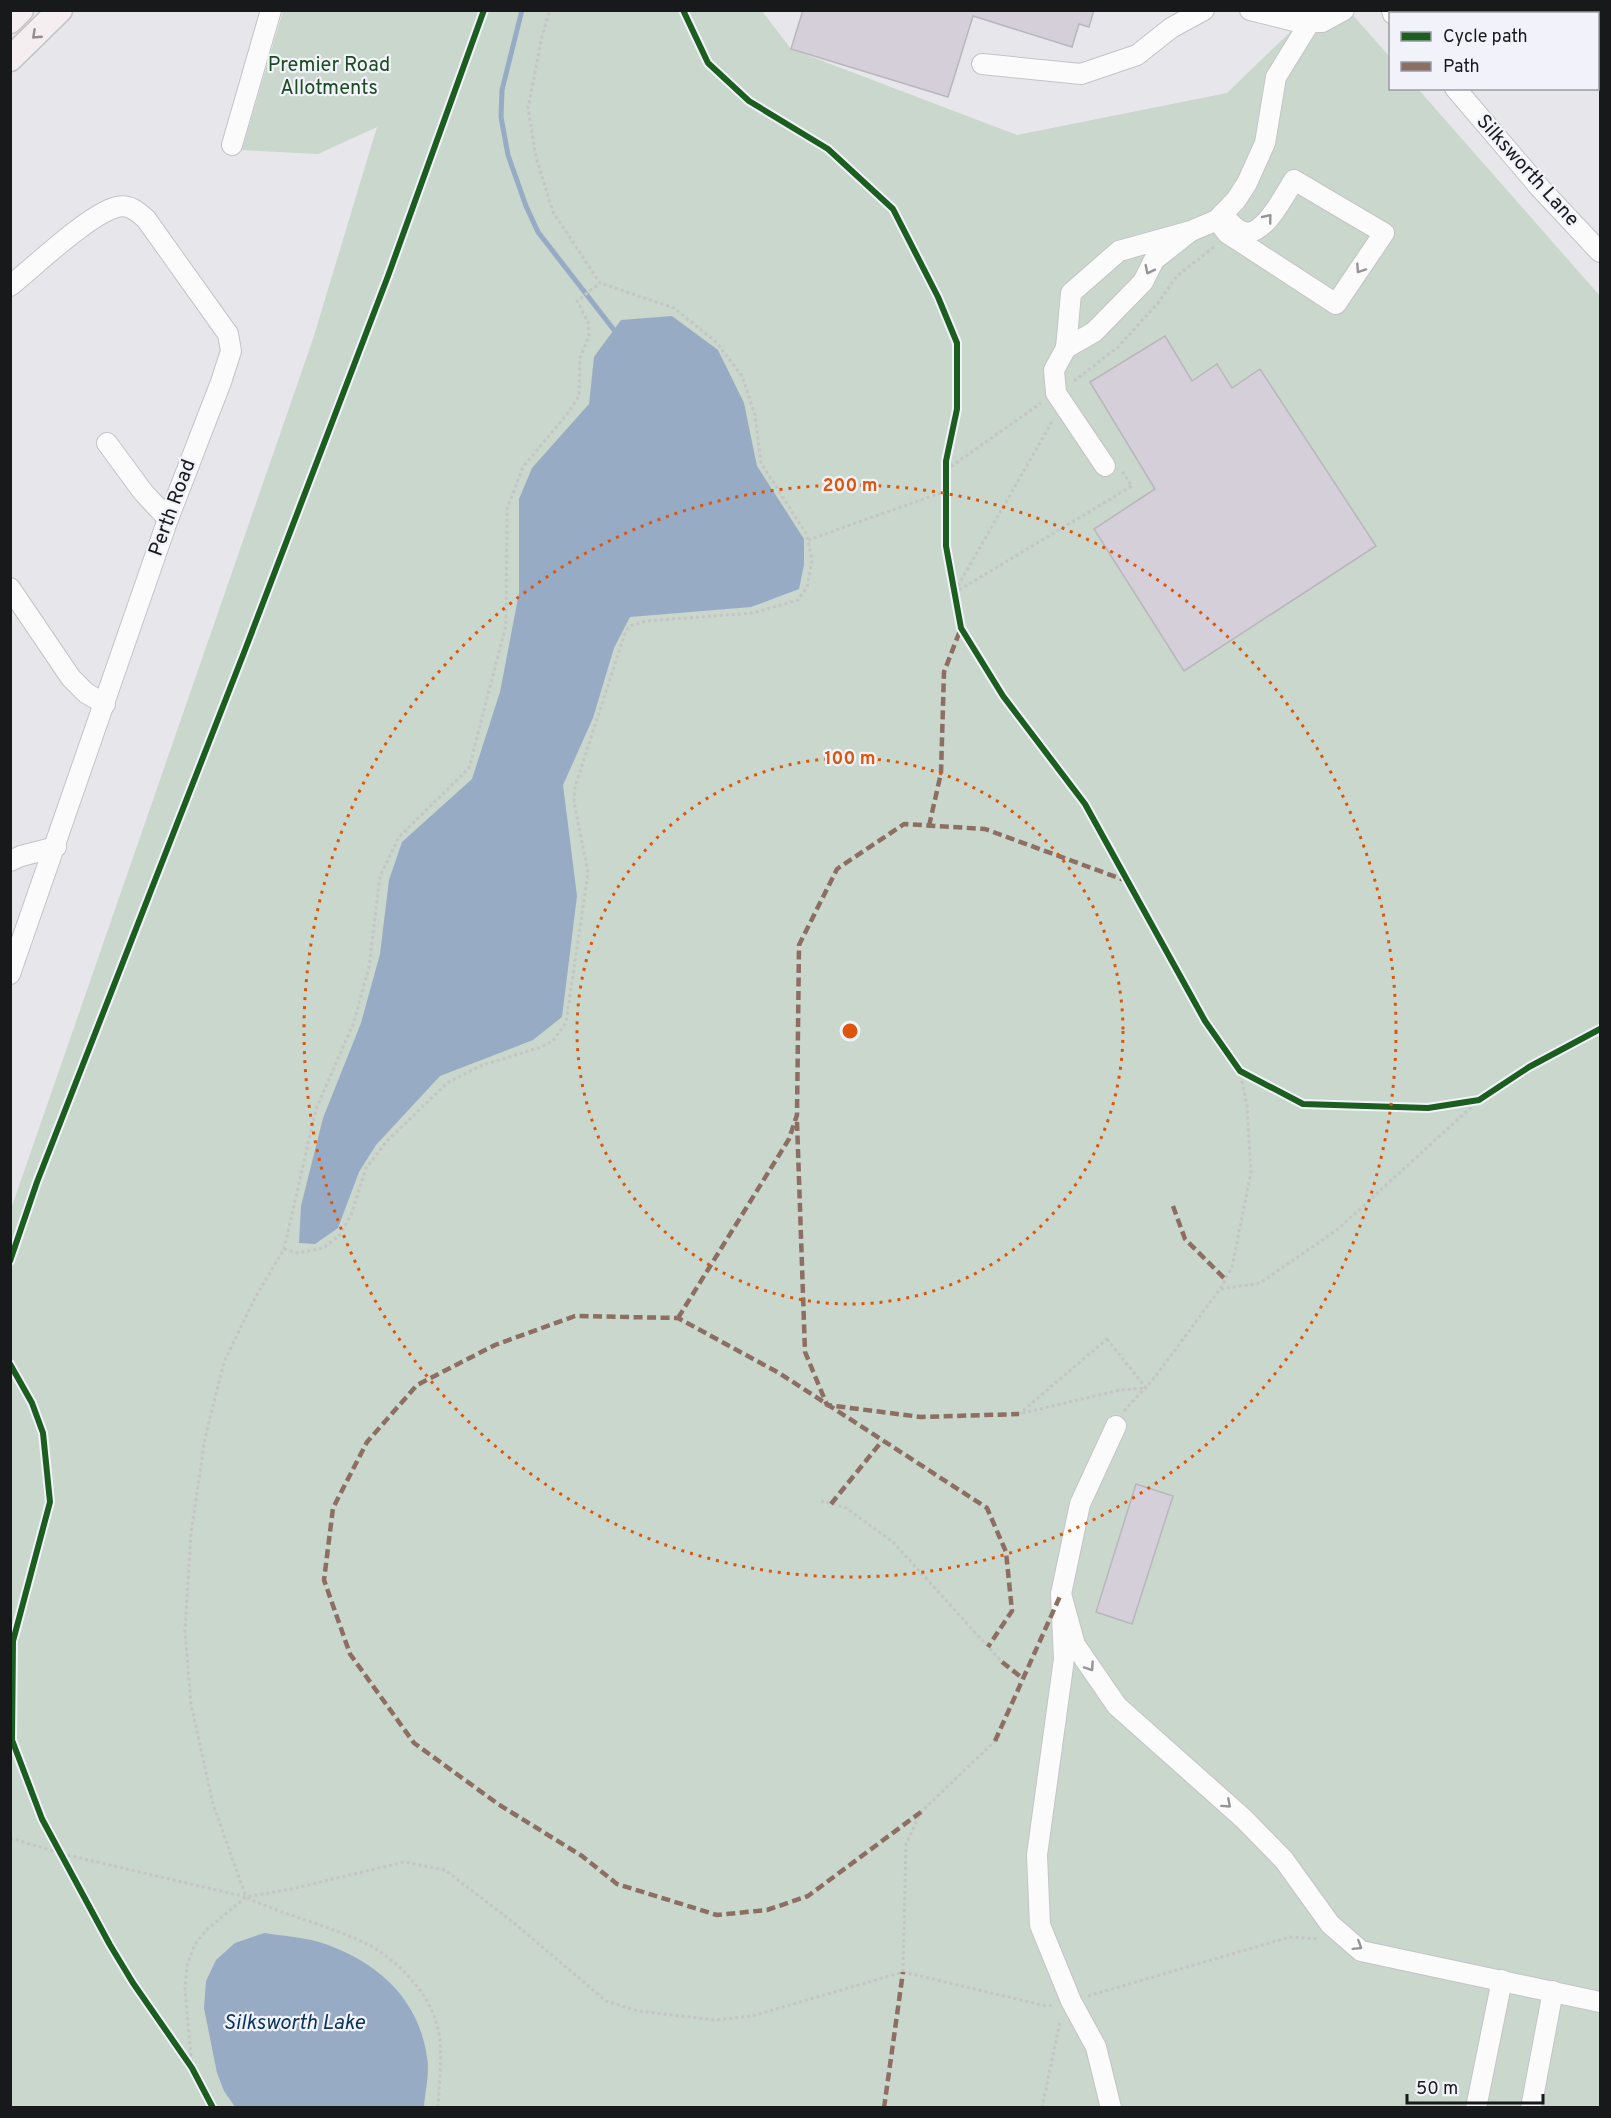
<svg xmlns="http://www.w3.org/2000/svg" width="1611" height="2118" viewBox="0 0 1611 2118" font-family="Overpass,sans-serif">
	<rect width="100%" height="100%" fill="#e6e6eb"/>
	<path fill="#cad7cc" d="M283,11H762L791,49L1017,135L1227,93L1312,11H1349L1390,57V88L1418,89L1600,296V2107L11,2108V1209L313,339L377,127L318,154L242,150Z"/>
	<g fill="#98abc4">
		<path d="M672,316L718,350L744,403L757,466L804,539V565L799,589L751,607L630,617L614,648L593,718L563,785L577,896L562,1017L533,1040L440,1076L376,1145L359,1172L338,1228L315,1244L299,1243L301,1206L323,1118L361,1023L380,954L389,880L402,842L472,779L500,692L519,593V499L532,468L589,404L594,357L621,320Z"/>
		<path d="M264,1933C282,1936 302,1937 319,1942C375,1960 418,1996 427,2057C430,2072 425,2092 424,2107H235L224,2091L217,2073L204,2008L206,1981L216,1960L235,1943Z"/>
	</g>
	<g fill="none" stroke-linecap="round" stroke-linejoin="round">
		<path stroke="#98abc4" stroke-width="5" d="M522,10L502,90L501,117L508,155L526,206L538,232L614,330"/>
	</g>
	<g fill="#d4cfd8" stroke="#b8b7bb" stroke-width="1.5">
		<path d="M803,10H1094L1089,27L1079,24L1072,47L973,16L948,97L791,49Z"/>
		<path d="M1165,336L1192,381L1217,364L1232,388L1260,369L1376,546L1184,671L1094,529L1155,489L1090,382Z"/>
		<path d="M1136,1484L1173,1496L1132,1624L1096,1612Z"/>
	</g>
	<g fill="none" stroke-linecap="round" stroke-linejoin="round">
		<g stroke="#c4c4c7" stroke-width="22">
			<g id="minor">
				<path d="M1250,10L1298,22H1322L1344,10"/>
				<path d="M1392,10L1393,14"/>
				<path d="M982,64L1081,74L1137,55L1171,28L1204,10"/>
				<path d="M1455,88L1541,189L1600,252"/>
				<path d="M232,145L271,10"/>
				<path d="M1217,220L1227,233L1336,304L1384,233L1294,180C1285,194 1264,237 1244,232C1236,231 1228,220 1222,214"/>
				<path d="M1191,231L1154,260L1143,282L1094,332L1066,348L1071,293L1119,251L1191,231L1217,220L1236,200L1247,183L1265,143L1276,77L1310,22"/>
				<path d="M10,286C35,266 89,214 117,207C129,204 137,211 146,219L228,334L231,351L221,382L168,519L10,974"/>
				<path d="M1066,348L1054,370L1056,393L1105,466"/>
				<path d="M107,443L143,492L168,519"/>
				<path d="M10,588L71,678L86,693L105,704"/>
				<path d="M10,861L21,856L56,847"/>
				<path d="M1061,1594L1075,1645L1117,1706L1244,1819L1284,1860L1330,1924L1361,1951L1600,2002"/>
				<path d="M1111,2108L1096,2047L1071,2001L1040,1925L1037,1855L1064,1659L1061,1594L1080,1504L1116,1426"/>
				<path d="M1476,2108L1502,1980"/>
				<path d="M1531,2108L1553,1991"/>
			</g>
		</g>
		<g stroke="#c4c4c6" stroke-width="27">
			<g id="major">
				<path d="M10,21L21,10"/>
				<path d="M10,59L60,10"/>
			</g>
		</g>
		<g stroke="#c5c5c6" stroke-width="3" stroke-dasharray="3 3" stroke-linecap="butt">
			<path d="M1074,381L1118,347L1158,303L1177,276L1215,246"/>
			<path d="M946,470L1041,403"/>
			<path d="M808,540L946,491"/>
			<path d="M955,591L1053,420"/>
			<path d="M954,593L1132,486L1121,470"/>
			<path d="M284,1249L298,1253L323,1248L339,1236L351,1215L366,1168L387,1141L447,1083L480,1066L541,1047L553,1041L566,1022L588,873L574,802L575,787L625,633L630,626L646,621L753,613L798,600L807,587L812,561L807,535L761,463L755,415L742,376L716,342L674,308L600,283L553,212L536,157L528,108L542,36L550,10"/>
			<path d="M1221,1289L1260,1283L1338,1229L1479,1100"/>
			<path d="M1107,1339L1146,1388L1120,1390L1019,1414Z"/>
			<path d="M1124,1411L1155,1377L1220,1289L1232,1267L1251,1172L1247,1106L1240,1071"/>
			<path d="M821,1501L846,1508L893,1542L1002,1662"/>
			<path d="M10,1838L63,1854L246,1897L213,1804L191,1704L185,1631L191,1533L205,1438L224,1362L255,1298L284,1249L316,1109L354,1022L369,967L380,876L399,837L469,768L506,625L507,509L523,467L568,413L579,396L580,358L589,336L588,322L577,301L600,283"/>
			<path d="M247,1898C285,1915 326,1925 363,1942C395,1957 428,1991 437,2025C444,2051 439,2081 438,2108"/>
			<path d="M903,1972L906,1844L921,1812L995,1741"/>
			<path d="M1088,1996L1290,1937L1319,1939"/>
			<path d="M192,2068L185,1990L187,1966L194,1946L205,1931L246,1897L291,1889L404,1862L445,1870L514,1923L606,2001L638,2011L715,2020L752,2016L903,1972L1046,2006L1053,2005"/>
			<path d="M1042,2108L1060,2022"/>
		</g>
		<use href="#minor" stroke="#fbfbfc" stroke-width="20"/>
		<use href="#major" stroke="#f5eef0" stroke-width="24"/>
		<g stroke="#8d6e63" stroke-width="4.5" stroke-dasharray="9 4.5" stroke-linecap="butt">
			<path d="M929,826L941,773L944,672L961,628"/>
			<path d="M797,1122L805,1352L827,1405L921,1417L1019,1414"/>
			<path d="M1173,1206L1185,1239L1225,1279"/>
			<path d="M678,1318L789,1139L797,1115L799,945L837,869L904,824L985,829L1127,881"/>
			<path d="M831,1504L882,1441"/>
			<path d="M1002,1662L1021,1677"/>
			<path d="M995,1741L1061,1594"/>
			<path d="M921,1812L808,1896L767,1910L717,1915L617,1884L582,1856L498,1804L414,1743L350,1654L324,1580L333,1508L367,1442L417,1385L495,1345L575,1316L678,1318L779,1373L987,1508L1006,1552L1012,1611L988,1647"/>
			<path d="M884,2108L903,1972"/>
		</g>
		<g stroke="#f2f3fa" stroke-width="10">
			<g id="cycleway">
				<path d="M683,10L708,63L749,101L828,149L893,209L938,297L957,343V409L946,461V546L961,628L1003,696L1085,804L1205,1021L1240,1071L1303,1104L1428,1108L1479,1100L1529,1067L1600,1029"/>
				<path d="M10,1261L37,1182L245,650L388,276L484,10"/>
				<path d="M10,1364L32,1403L43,1433L50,1502L13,1641L12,1740L42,1819L110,1945L133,1983L192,2068L213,2108"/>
			</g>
		</g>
		<use href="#cycleway" stroke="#1b5e20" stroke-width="6"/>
	</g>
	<defs><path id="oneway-chevron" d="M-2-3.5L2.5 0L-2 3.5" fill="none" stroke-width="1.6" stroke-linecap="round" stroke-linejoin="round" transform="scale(1.5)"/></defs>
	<use stroke="#928e90" href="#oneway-chevron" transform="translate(36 35) rotate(137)"/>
	<g stroke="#959597">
		<use href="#oneway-chevron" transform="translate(1268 218) rotate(-51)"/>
		<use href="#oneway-chevron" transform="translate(1360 269) rotate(124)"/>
		<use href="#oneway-chevron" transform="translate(1149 270) rotate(117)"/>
		<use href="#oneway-chevron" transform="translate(1090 1667) rotate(56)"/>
		<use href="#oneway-chevron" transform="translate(1227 1804) rotate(42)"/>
		<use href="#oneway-chevron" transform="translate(1358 1946) rotate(32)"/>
	</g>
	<g fill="none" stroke="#de560d" stroke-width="3" stroke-dasharray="3 6">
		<circle cx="850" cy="1031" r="273"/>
		<circle cx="850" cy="1031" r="546"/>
	</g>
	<g text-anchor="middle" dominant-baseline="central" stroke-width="4.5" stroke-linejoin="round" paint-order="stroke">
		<g font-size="20" fill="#1b4b20" stroke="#f2f3fa">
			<text x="329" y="66">Premier Road<tspan x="329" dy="23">Allotments</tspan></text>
		</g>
		<g font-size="20" fill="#18191b" stroke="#f2f3fa">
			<text transform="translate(1527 171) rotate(48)">Silksworth Lane</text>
			<text transform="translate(173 508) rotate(-70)">Perth Road</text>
		</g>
		<g font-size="21" font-style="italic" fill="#07335e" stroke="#f2f3fa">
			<text x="294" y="2023">Silksworth Lake</text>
		</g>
	</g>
	<circle cx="850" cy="1031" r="9" fill="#de560d" stroke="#f2f3fa" stroke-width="3"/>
	<g font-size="18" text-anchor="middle" font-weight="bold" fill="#de560d" stroke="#f2f3fa" stroke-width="4.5" stroke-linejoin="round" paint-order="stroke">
		<text x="850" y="491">200 m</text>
		<text x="850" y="764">100 m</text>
	</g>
	<rect width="1611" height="2118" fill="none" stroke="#18191b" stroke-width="24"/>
	<rect x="1389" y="12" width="210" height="78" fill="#f2f3fa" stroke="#9b9ca1" stroke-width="1.5"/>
	<rect x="1401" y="32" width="30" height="9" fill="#1b5e20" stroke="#9b9ca1" stroke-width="1.5"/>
	<text x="1443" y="42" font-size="18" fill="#18191b">Cycle path</text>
	<rect x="1401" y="62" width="30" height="9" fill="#8d6e63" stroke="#9b9ca1" stroke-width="1.5"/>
	<text x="1443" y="72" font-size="18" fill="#18191b">Path</text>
	<path d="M1407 2094v9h136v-9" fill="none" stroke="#18191b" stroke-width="3"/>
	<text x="1416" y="2094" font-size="18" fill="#18191b" stroke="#f2f3fa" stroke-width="4.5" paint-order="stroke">50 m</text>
</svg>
